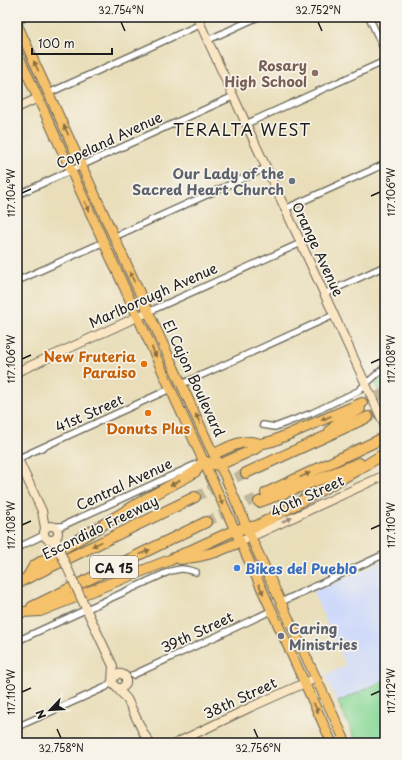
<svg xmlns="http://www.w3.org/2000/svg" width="402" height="760" viewBox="0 0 402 760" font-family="'Playpen Sans',sans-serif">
	<rect width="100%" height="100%" fill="#f7f3e8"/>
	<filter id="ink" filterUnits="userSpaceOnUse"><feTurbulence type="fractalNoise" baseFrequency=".025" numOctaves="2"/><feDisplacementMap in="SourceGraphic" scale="8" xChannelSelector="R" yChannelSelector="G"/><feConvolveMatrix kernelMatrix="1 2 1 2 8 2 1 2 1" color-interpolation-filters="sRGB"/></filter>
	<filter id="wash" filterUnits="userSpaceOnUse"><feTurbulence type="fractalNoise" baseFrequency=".012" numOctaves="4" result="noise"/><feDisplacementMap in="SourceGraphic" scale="16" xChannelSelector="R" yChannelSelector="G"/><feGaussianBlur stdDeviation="0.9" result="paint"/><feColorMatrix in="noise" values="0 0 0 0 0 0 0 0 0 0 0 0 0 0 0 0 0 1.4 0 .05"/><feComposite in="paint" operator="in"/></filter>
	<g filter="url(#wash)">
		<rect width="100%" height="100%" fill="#e9deb9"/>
		<path fill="#cfdafa" d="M385,560V743H356L325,675L346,666L313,592Z"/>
		<g fill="#87d898" stroke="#527a5a">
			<path d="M385,373V406L375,383L381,375Z"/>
			<path d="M385,680V743H357L338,702Z"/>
		</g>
	</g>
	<g filter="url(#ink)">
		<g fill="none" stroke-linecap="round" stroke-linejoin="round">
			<g stroke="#c0b79a" stroke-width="10" stroke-dasharray="10 5" stroke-linecap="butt">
				<path d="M362,403L385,393"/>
				<path d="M368,417L385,409"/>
				<path d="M195,497L246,473"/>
				<path d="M206,522L257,498"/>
			</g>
			<g stroke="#646053" stroke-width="8">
				<g id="street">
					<path d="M369,17L385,52"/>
					<path d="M208,40L258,17"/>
					<path d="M49,93L201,24"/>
					<path d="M246,124L385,61"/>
					<path d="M17,195L234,96"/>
					<path d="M285,209L385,164"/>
					<path d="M114,237L266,168"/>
					<path d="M17,281L104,242"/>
					<path d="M324,294L385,266"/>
					<path d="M148,312L301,243"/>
					<path d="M182,384L334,315"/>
					<path d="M263,425L275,427L312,413L358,391L385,367"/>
					<path d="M17,459L170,389"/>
					<path d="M54,526H62L201,462"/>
					<path d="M17,548L44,535"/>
					<path d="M281,602L385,554"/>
					<path d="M17,641L168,572C181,568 183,568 196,572"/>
					<path d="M133,675L271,611"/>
					<path d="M17,727L106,687L113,680"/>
				</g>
			</g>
			<g stroke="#646053" stroke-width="10">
				<g id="secondary">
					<path d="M197,17L385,426"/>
					<path d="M17,108L38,98"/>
					<path d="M17,372L148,312"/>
					<path d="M17,457L42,511L45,528"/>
					<circle cx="51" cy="533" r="7"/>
					<path d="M240,542L385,475"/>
					<path d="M82,600L113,666L112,682C115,689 122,690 126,684V677C121,672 115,673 113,680"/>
					<path d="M117,688L127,699L144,734L150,743"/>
					<path d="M176,743L251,707L316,678"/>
				</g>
			</g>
			<g stroke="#646053" stroke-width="11">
				<g id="primary">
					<path d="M17,20L23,17"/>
					<path d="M17,24L210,447L225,476L254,544L346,743"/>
					<path d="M17,52L332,743"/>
				</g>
			</g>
			<g stroke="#646053" stroke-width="12">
				<g id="highway">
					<path d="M330,431L340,421L360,409"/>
					<path d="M214,454C229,447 244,438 260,444"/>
					<path d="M246,473L368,417"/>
					<path d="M266,493L379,440"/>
					<path d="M259,502L300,487L359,463"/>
					<path d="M180,559L200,556L216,552L240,542"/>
					<path d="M27,578L34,566L144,500L190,475L196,471L203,461L213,464L219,465L255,449L260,444L273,441L362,403"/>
					<path d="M17,583L195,497"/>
					<path d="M32,607L206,522"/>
					<path d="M22,612L40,611L68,600L170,560L235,530L257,526L366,465L385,453"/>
				</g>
			</g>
			<use href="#street" stroke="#fff" stroke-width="5.5"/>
			<use href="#secondary" stroke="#fbe6c4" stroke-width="8"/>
			<use href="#primary" stroke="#f5c16b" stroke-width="9"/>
			<use href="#highway" stroke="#f5c16b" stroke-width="10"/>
			<g stroke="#646053" stroke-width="10" stroke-linecap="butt">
				<g id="secondary-bridge">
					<path d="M54,546L61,554L58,543"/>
					<path d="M61,554L82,600"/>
				</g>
			</g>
			<use href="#secondary-bridge" stroke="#fbe6c4" stroke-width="8"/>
		</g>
		<defs><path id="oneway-solid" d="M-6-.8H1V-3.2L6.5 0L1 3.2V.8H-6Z"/></defs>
		<g fill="#886e44">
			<use href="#oneway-solid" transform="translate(36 66) rotate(-115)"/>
			<use href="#oneway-solid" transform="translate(66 130) rotate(-115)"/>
			<use href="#oneway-solid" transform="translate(87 206) rotate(65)"/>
			<use href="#oneway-solid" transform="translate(132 277) rotate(-114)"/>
			<use href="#oneway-solid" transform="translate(154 352) rotate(66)"/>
			<use href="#oneway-solid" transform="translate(326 418) rotate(157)"/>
			<use href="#oneway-solid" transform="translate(198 419) rotate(-114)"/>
			<use href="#oneway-solid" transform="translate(305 475) rotate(-26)"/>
			<use href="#oneway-solid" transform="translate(175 483) rotate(152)"/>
			<use href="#oneway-solid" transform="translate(221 500) rotate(64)"/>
			<use href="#oneway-solid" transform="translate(97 544) rotate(154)"/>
			<use href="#oneway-solid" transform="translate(145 552) rotate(-26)"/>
			<use href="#oneway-solid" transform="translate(261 589) rotate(65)"/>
			<use href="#oneway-solid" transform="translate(316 708) rotate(65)"/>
		</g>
		<use fill="#978b78" href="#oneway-solid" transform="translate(287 520) rotate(-25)"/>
	</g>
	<path fill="none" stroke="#1c1c1c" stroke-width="1.5" d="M121,22L125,31M318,22L322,31M22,193L31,189M371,196L380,192M22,359L31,355M371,363L380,359M22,525L31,521M371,529L380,525M22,692L31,688M371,695L380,691M57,729L61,738M254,729L258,738"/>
	<circle fill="#8d6e63" stroke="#f7f3e8" stroke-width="1.5" cx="315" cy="73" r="4"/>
	<g fill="#6b7280" stroke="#f7f3e8" stroke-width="1.5">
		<circle cx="292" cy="181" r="4"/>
		<circle cx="281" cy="636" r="4"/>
	</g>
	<g fill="#e8710a" stroke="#f7f3e8" stroke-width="1.5">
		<circle cx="144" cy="364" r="4"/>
		<circle cx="148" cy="413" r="4"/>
	</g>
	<circle fill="#3f7fe0" stroke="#f7f3e8" stroke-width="1.5" cx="237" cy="568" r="4"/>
	<g text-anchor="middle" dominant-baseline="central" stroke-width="3.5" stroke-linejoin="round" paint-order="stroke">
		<rect fill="#f7f3e8" stroke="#5e5c59" stroke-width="1" x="90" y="556" width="48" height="22" rx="3"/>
		<g font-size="13" font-weight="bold" fill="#1c1c1c">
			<text x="114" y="567">CA 15</text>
		</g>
		<g font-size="14" font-weight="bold" fill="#785e54" stroke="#f7f3e8" text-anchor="end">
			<text x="307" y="65">Rosary<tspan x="307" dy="16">High School</tspan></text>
		</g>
		<g font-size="14" fill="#1c1c1c" stroke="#f7f3e8">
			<text transform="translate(109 140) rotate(-25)">Copeland Avenue</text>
			<text transform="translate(318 249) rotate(65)">Orange Avenue</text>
			<text transform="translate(153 295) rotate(-24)">Marlborough Avenue</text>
			<text transform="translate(194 378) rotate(65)">El Cajon Boulevard</text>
			<text transform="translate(89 413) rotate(-24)">41st Street</text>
			<text transform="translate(124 484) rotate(-25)">Central Avenue</text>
			<text transform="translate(307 496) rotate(-25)">40th Street</text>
			<text transform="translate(100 527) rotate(-26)">Escondido Freeway</text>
			<text transform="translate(197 632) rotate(-25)">39th Street</text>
			<text transform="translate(240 698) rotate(-25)">38th Street</text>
		</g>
		<g font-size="14" font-weight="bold" fill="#5b616d" stroke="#f7f3e8" text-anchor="end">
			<text x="284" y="173">Our Lady of the<tspan x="284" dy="16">Sacred Heart Church</tspan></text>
			<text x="289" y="628" text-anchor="start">Caring<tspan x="289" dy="16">Ministries</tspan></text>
		</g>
		<g font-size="14" font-weight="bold" fill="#c56008" stroke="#f7f3e8" text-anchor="end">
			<text x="136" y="356">New Fruteria<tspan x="136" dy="16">Paraiso</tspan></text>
			<text x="148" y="428" text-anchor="middle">Donuts Plus</text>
		</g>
		<g font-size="14" font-weight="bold" fill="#366cbe" stroke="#f7f3e8" text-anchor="start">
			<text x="245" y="568">Bikes del Pueblo</text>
		</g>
		<g font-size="16" letter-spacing="1" fill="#1c1c1c" stroke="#f7f3e8">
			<text x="242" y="129">TERALTA WEST</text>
		</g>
	</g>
	<rect width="402" height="760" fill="none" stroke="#f7f3e8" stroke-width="44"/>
	<g transform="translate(50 710) rotate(245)" stroke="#f7f3e8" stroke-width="3" paint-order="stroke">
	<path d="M0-3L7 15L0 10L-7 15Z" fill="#1c1c1c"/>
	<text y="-6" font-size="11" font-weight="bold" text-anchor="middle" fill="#1c1c1c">N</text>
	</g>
	<path d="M32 48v6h80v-6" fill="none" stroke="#1c1c1c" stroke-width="2"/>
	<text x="38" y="48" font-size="12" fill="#1c1c1c" stroke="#f7f3e8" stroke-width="3" paint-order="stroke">100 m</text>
	<rect x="22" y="22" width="358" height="716" fill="none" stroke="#1c1c1c" stroke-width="1.5"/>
	<g font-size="10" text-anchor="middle" fill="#1c1c1c">
		<text x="121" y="14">32.754°N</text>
		<text x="318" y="14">32.752°N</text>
		<text transform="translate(391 192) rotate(-90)" y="4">117.106°W</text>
		<text transform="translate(11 193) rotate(-90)" y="4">117.104°W</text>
		<text transform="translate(391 359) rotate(-90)" y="4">117.108°W</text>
		<text transform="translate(11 359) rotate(-90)" y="4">117.106°W</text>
		<text transform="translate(391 525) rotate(-90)" y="4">117.110°W</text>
		<text transform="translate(11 525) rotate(-90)" y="4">117.108°W</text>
		<text transform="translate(391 691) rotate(-90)" y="4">117.112°W</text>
		<text transform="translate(11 692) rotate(-90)" y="4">117.110°W</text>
		<text x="61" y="752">32.758°N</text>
		<text x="258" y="752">32.756°N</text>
	</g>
</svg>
